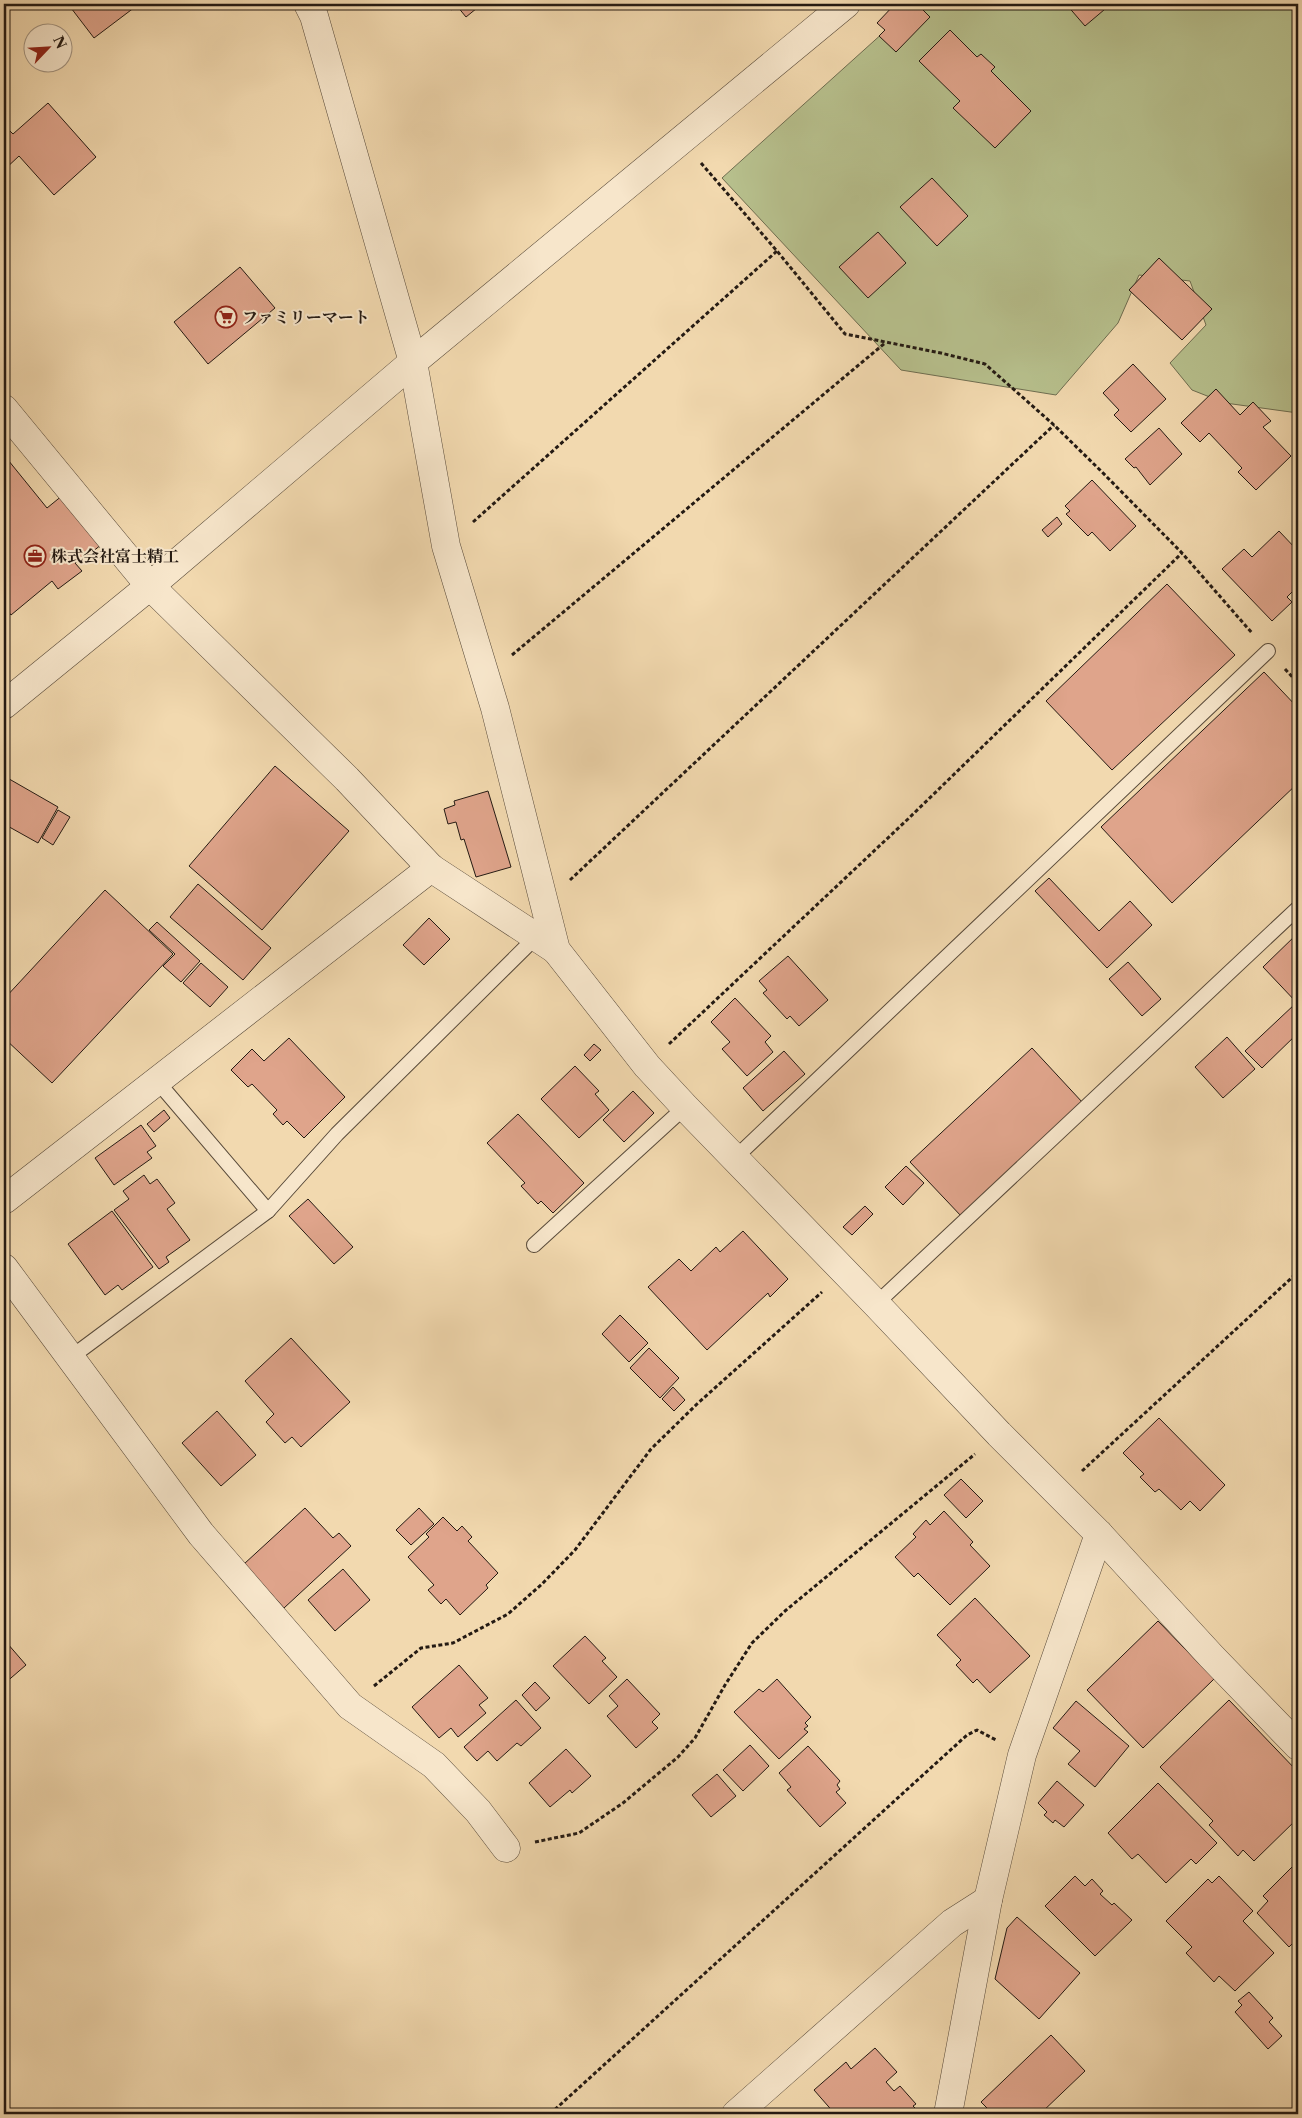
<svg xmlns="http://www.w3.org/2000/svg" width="1302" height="2118" viewBox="0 0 1302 2118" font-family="'Libre Caslon Text','Noto Serif JP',serif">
	<rect width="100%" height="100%" fill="#f2d9af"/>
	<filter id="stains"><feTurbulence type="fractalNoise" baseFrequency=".004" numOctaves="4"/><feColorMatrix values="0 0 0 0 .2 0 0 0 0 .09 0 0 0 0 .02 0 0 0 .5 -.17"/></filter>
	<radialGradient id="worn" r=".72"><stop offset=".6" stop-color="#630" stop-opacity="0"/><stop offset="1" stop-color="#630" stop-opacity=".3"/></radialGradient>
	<path fill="#b7c08d" stroke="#6e6d50" d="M915,4H1298V413L1225,403L1192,390L1170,363L1206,325L1190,281L1139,275L1118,323L1056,395L901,370L722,178Z"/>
	<g fill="#dfa48b" stroke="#241a13">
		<path d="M68,4H139L94,38Z"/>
		<path d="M446,4H482L466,17L457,6L451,10Z"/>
		<path d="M895,4H917L930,17L896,52L879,36L885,30L877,23Z"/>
		<path d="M1066,4H1111L1085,26Z"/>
		<path d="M950,30L977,57L981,54L995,67L991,71L1031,111L995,148L953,108L960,101L919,61Z"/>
		<path d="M48,103L96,157L54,195L19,156L4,170V136L10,131L13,134Z"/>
		<path d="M932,178L968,216L937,246L900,207Z"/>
		<path d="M878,232L906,263L868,298L839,267Z"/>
		<path d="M1159,258L1212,309L1182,340L1129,290Z"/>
		<path d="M240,267L275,308L208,364L174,322Z"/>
		<path d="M1133,364L1166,399L1131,432L1114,415L1119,410L1103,393Z"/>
		<path d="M1216,389L1240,415L1253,402L1271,421L1263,427L1291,456L1256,490L1238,472L1242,468L1209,433L1200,442L1181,423Z"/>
		<path d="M1159,428L1182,454L1150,485L1136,467L1134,468L1125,459Z"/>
		<path d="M4,455L47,508L63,495L102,544L91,553L93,555L86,560L83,556L75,563L82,571L58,589L52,581L11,615L4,606Z"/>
		<path d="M1092,480L1136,526L1110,551L1092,532L1088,536L1066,514L1070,511L1065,506Z"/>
		<path d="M1057,517L1062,524L1048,537L1042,530Z"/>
		<path d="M1279,531L1297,550L1298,548V586L1287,597L1292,602L1272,621L1222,569L1244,549L1252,557Z"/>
		<path d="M1167,584L1235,655L1112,770L1046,701Z"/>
		<path d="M1264,672L1298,708V783L1172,903L1101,827Z"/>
		<path d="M275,766L349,831L262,930L189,866Z"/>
		<path d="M4,776L58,807L38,843L4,824Z"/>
		<path d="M488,791L511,867L476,877L464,839L461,840L456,822L448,824L444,809L455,805L454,801Z"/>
		<path d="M58,810L70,817L53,845L42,838Z"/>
		<path d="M1049,878L1099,931L1130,901L1152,925L1107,968L1035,891Z"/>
		<path d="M198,884L271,948L243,980L170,917Z"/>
		<path d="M105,890L173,954L52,1083L4,1038V999Z"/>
		<path d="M429,918L450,939L424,965L403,945Z"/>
		<path d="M157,922L200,961L181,982L163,966L175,954L149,930Z"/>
		<path d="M1298,933V1004L1263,967Z"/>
		<path d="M788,956L828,1000L799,1026L790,1016L787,1019L763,993L767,990L759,981Z"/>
		<path d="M1128,962L1161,999L1142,1016L1109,979Z"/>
		<path d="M201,963L228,987L210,1007L183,983Z"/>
		<path d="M4,981L9,986L4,991Z"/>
		<path d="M735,998L771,1036L765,1042L773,1052L747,1076L722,1049L730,1042L711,1022Z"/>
		<path d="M1295,1004L1298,1007V1033L1262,1068L1245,1051Z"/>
		<path d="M1227,1037L1255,1069L1223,1098L1195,1067Z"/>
		<path d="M289,1038L345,1097L304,1138L287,1121L283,1125L273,1114L277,1110L252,1084L248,1087L231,1070L252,1049L264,1061Z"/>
		<path d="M594,1044L601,1050L590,1061L584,1055Z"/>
		<path d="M1032,1048L1083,1103L962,1217L910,1162Z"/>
		<path d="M784,1051L805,1074L763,1111L743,1088Z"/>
		<path d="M575,1066L599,1091L595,1094L609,1110L579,1138L541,1099Z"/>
		<path d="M633,1091L654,1113L624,1142L603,1120Z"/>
		<path d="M164,1110L170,1118L154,1132L147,1124Z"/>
		<path d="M518,1114L584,1183L553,1213L541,1201L538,1204L521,1186L525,1183L487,1143Z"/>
		<path d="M141,1125L156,1146L147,1152L152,1158L114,1185L95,1158Z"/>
		<path d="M906,1166L924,1183L903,1205L885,1187Z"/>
		<path d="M144,1175L150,1184L157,1179L175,1203L167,1209L190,1240L166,1257L169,1262L159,1269L114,1210L129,1199L123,1191Z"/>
		<path d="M308,1199L353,1247L334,1264L289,1216Z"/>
		<path d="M865,1206L873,1214L852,1235L843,1227Z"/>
		<path d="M112,1211L153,1267L122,1290L118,1285L105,1295L68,1244Z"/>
		<path d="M743,1231L788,1279L770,1297L768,1293L707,1350L648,1287L679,1259L691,1271L716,1247L720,1252Z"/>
		<path d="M620,1315L648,1343L629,1362L602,1334Z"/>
		<path d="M291,1338L350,1402L301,1447L292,1437L285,1443L266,1422L274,1414L245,1381Z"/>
		<path d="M649,1348L679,1378L660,1398L630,1368Z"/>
		<path d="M673,1387L685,1400L674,1411L662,1399Z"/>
		<path d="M217,1411L256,1455L221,1486L182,1443Z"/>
		<path d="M1159,1418L1225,1485L1200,1511L1190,1501L1181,1510L1159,1489L1155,1492L1140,1477L1144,1474L1123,1453Z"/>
		<path d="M961,1479L983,1501L966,1518L944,1495Z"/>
		<path d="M305,1508L333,1538L339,1533L351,1546L284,1608L244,1564Z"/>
		<path d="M419,1508L434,1524L411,1545L396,1530Z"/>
		<path d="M944,1511L973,1542L970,1545L990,1566L950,1605L918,1573L914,1577L895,1557L916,1537L913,1534L926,1520L930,1525Z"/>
		<path d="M443,1517L457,1531L462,1526L472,1537L468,1541L498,1573L486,1585L488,1588L460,1615L446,1599L441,1604L428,1590L434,1585L408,1557L429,1537L426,1534Z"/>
		<path d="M343,1569L370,1600L335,1631L308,1600Z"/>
		<path d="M975,1598L1030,1656L990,1693L977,1679L973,1683L956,1665L961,1660L937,1635Z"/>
		<path d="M1158,1621L1214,1679L1143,1748L1087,1690Z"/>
		<path d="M585,1636L606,1658L602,1661L617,1677L589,1704L553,1666Z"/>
		<path d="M7,1643L26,1665L4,1684V1645Z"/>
		<path d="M459,1665L488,1698L479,1705L486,1713L458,1737L451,1728L439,1738L412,1707Z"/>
		<path d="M627,1679L660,1714L652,1722L658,1728L636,1748L607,1716L618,1706L609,1696Z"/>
		<path d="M777,1679L811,1717L805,1723L808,1726L804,1729L808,1732L779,1759L734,1712L759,1689L763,1692Z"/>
		<path d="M535,1682L550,1698L536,1711L522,1695Z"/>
		<path d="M516,1700L541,1728L521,1746L517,1743L497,1761L488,1751L477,1761L464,1747Z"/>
		<path d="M1229,1700L1298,1772V1818L1254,1861L1243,1850L1238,1856L1209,1825L1213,1821L1160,1767Z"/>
		<path d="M1076,1701L1129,1746L1095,1787L1068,1764L1080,1751L1053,1728Z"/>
		<path d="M750,1745L769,1766L743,1791L723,1770Z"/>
		<path d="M808,1746L840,1781L837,1785L840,1789L836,1792L846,1803L820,1827L787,1790L791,1787L779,1773Z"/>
		<path d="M566,1749L591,1776L572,1793L570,1790L550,1807L529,1783Z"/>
		<path d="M717,1774L736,1796L711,1817L692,1795Z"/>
		<path d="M1057,1781L1084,1805L1064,1827L1055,1820L1053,1823L1044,1815L1047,1812L1038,1803Z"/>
		<path d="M1158,1783L1217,1843L1196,1864L1191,1859L1166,1883L1138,1854L1132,1859L1108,1833Z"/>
		<path d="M1298,1861V1938L1289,1947L1257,1913L1268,1901L1263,1896Z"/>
		<path d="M1075,1876L1085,1886L1092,1879L1103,1891L1100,1894L1112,1905L1114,1903L1132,1920L1095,1956L1045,1906Z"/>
		<path d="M1219,1876L1253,1911L1243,1921L1274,1953L1235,1991L1219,1976L1214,1982L1186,1953L1192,1947L1166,1921L1208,1879L1212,1883Z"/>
		<path d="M1017,1917L1080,1973L1039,2019L995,1979L1007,1928Z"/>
		<path d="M1249,1992L1273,2018L1269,2022L1282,2036L1268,2049L1235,2012L1242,2005L1238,2001Z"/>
		<path d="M1051,2035L1085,2071L1040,2114H993L981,2102Z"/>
		<path d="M875,2048L897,2072L886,2082L894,2091L900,2086L916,2104L913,2106L921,2114H835L814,2090L846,2062L851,2069Z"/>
	</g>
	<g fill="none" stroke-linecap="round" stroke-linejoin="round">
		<g stroke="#584a3a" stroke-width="16">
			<g id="service">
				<path d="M157,1081L268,1211"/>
				<path d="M734,1159L1268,651"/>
				<path d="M534,1245L685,1107"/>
				<path d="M876,1304L1298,908"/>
				<path d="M70,1358L268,1211L337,1134L536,937"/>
			</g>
		</g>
		<g stroke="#584a3a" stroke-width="29">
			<g id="minor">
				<path d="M4,409L150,586L347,779L431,868L556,950"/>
				<path d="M4,1200L431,868"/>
				<path d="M4,1268L201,1534L350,1706L434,1765L478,1811L506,1848"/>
				<path d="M736,2114L952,1923L988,1900"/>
				<path d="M948,2114L988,1900L1022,1755L1099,1534"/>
			</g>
		</g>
		<g stroke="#584a3a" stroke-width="29">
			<g id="tertiary">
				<path d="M846,4L413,362L446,546L495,708L556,950L647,1066L685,1107L876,1304L999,1434L1099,1534L1211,1656L1298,1746"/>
				<path d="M4,705L150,586L413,362L314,16L308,4"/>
			</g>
		</g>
		<g stroke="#241a13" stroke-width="3" stroke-dasharray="4 2.5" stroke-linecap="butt">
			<path d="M701,163L777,251L845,334L941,353L985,364L1054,425L1101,471L1182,553L1252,633"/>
			<path d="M473,522L777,251"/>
			<path d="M512,655L885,343"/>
			<path d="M1285,669L1298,683"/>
			<path d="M570,880L1054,425"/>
			<path d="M669,1044L908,819L1182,553"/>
			<path d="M1082,1471L1298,1272"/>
			<path d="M374,1686L421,1648L453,1643L508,1614L542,1584L575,1550L651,1449L697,1404L822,1292"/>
			<path d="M535,1842L579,1833L623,1803L678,1757L695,1738L725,1685L752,1643L785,1611L975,1454"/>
			<path d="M550,2114L967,1735L977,1730L996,1740"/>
		</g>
		<use href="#service" stroke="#f7e6cb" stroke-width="14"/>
		<use href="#minor" stroke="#f7e6cb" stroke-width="28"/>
		<use href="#tertiary" stroke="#f7e6cb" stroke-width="28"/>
	</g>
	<defs>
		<g id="supermarket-ring" transform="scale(1.125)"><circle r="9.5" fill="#f7e6cb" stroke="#8f2418" stroke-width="1.5"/><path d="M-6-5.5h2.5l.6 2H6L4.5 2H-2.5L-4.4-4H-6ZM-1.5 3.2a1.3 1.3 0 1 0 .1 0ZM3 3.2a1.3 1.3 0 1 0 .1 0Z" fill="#8f2418"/></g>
		<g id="office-ring" transform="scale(1.125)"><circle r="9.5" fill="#f7e6cb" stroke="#8f2418" stroke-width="1.5"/><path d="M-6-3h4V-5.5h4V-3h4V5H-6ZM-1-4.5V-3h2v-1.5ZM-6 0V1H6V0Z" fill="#8f2418"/></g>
	</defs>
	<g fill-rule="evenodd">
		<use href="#supermarket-ring" x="226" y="317"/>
		<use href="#office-ring" x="35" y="556"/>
	</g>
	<g text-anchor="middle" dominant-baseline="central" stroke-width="4" stroke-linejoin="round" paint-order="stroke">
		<g font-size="16" font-weight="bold" fill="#241a13" stroke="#f7e6cb" text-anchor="start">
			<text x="242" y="317">ファミリーマート</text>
			<text x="51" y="556">株式会社富士精工</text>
		</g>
	</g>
	<rect width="1302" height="2118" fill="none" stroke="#f2d9af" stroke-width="20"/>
	<rect x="5" y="5" width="1292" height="2108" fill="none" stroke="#241a13" stroke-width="2.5"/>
	<rect x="10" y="10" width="1282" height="2098" fill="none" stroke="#241a13"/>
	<g transform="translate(48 48) rotate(65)"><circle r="24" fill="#f7e6cb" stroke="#a39481"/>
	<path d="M0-4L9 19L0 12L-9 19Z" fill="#8f2418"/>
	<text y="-8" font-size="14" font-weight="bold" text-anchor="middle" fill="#241a13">N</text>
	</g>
	<rect width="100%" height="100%" filter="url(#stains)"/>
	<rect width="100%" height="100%" fill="url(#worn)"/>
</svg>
